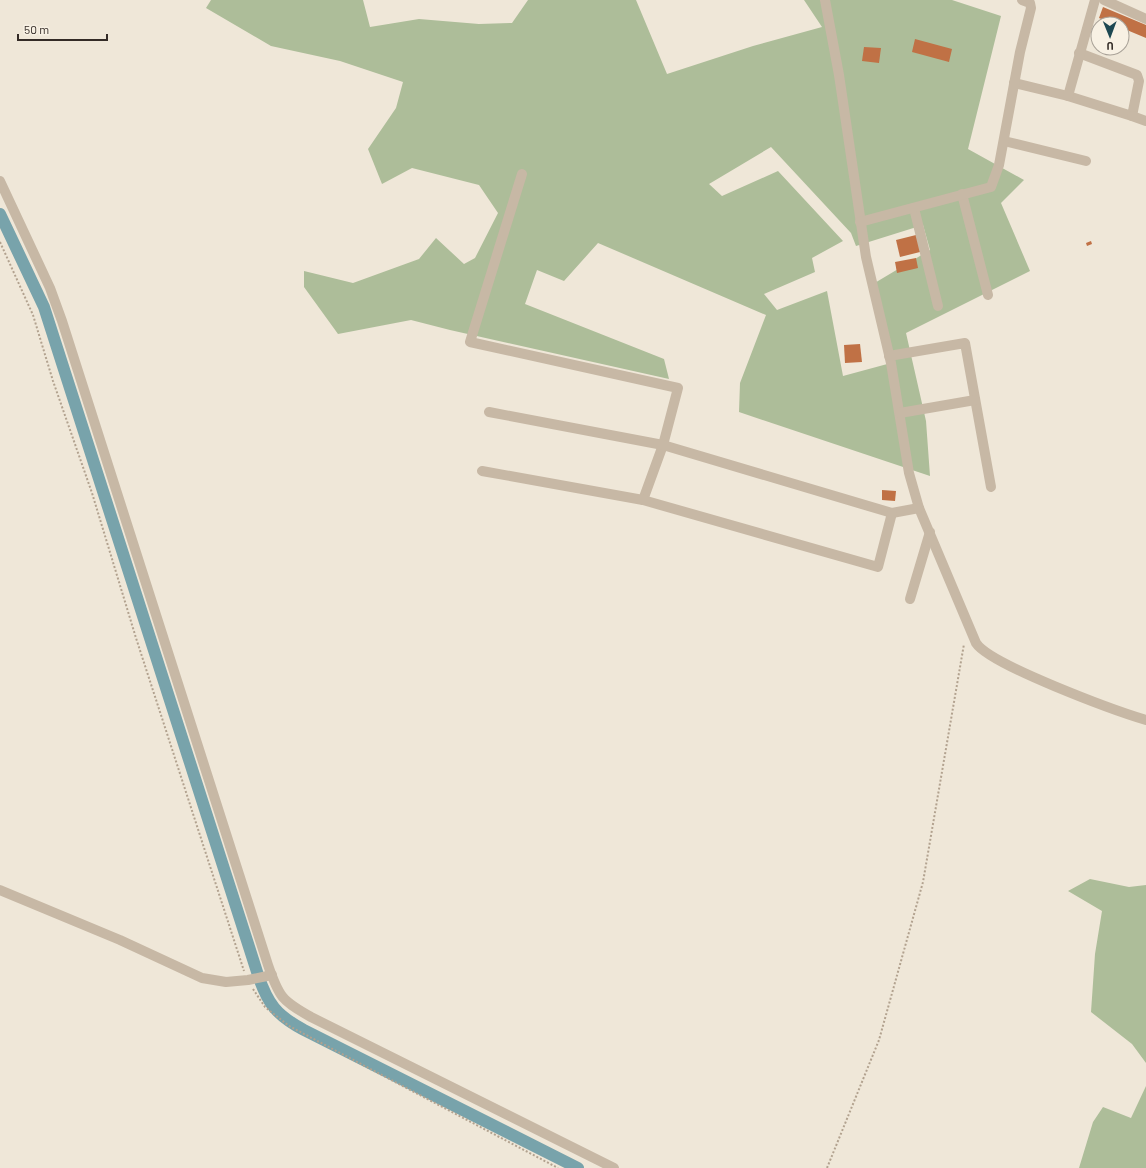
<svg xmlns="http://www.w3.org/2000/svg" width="1146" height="1168" viewBox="0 0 1146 1168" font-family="Barlow,sans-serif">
	<rect width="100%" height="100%" fill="#efe7d8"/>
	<g fill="#adbd99" fill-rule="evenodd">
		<path d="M211,0H363L370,27L419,19L479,24L512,23L528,0H636L667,74L753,46L822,27L804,0H952L1001,16L968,149L1024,180L1001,203L1030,271L906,333L926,421L930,476L739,412L740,383L766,315L598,243L564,281L537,270L525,304L664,359L669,379L450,330L411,320L338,334L304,287V271L353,283L419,259L436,238L464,264L475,258L498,213L479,185L412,168L382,184L368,149L396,108L403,82L340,61L271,46L206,8ZM771,147L851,233L856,246L923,225L930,250L873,284L891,363L843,376L827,291L777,310L764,294L815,272L812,258L843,241L778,171L722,196L709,184Z"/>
		<path d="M1090,879L1129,887L1146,885V1063L1132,1044L1091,1012L1095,954L1102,911L1068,891Z"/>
		<path d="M1146,1086V1168H1079L1093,1122L1103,1107L1131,1118Z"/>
	</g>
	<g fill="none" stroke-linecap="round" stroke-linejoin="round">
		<path stroke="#78a3ab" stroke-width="12" d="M0,214L44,307L258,975C268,1004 276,1015 304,1030L578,1168"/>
	</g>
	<g fill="#c07145">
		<path d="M1103,7L1146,25V38L1122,28V24H1113L1099,18Z"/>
		<path d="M915,39L952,49L949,62L912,52Z"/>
		<path d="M864,47L881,48L879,63L862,61Z"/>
		<path d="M920,234L924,251L900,257L896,240Z"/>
		<path d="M1091,241L1092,244L1087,246L1086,243Z"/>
		<path d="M916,258L918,268L897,273L895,262Z"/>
		<path d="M860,344L862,362L845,363L844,345Z"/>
		<path d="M882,490L896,491L895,501L882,500Z"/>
	</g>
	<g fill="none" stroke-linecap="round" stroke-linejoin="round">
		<g stroke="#b2a28f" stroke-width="2" stroke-dasharray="2 2" stroke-linecap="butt">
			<path d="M0,242L33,315L53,381L92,493L136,638L244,971"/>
			<path d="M253,989L265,1007L289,1026L558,1168"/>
			<path d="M827,1168L879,1040L923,882L964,644"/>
		</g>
		<g stroke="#c7b8a5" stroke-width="10">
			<path d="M825,0L839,75L866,257L891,363L909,473L919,508L976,643C990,665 1116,711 1146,720"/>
			<path d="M1104,0L1146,19"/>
			<path d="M1014,83L1068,96L1132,116L1139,81L1137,75L1079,53"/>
			<path d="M1068,96L1095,0"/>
			<path d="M1132,116L1146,121"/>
			<path d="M1004,141L1086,161"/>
			<path d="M522,174L470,342L678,388L663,445L643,500"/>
			<path d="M0,181L50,288L62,321L268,965C279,997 282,1001 311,1017L614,1168"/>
			<path d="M962,194L988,295"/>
			<path d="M914,208L938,306"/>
			<path d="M860,222L991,187L999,165L1020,52L1031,8L1030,3L1022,0"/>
			<path d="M889,356L965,343L991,487"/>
			<path d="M489,412L663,445L892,513L919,508"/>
			<path d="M900,413L975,400"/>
			<path d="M482,471L643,500L878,567L892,513"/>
			<path d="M910,599L930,532"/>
			<path d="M0,890L120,940L202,978L226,982L248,980L272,975"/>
		</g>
	</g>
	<g transform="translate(1110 36) rotate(179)"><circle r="19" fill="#f8f1e4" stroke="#a9a298"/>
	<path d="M0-3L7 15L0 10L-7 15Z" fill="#1e4852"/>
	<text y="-6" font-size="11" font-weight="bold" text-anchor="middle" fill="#332b26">U</text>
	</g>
	<path d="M18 34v6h89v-6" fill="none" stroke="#332b26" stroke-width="2"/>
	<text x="24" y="34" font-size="12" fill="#332b26" stroke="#f8f1e4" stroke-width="3" paint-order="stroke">50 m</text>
</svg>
